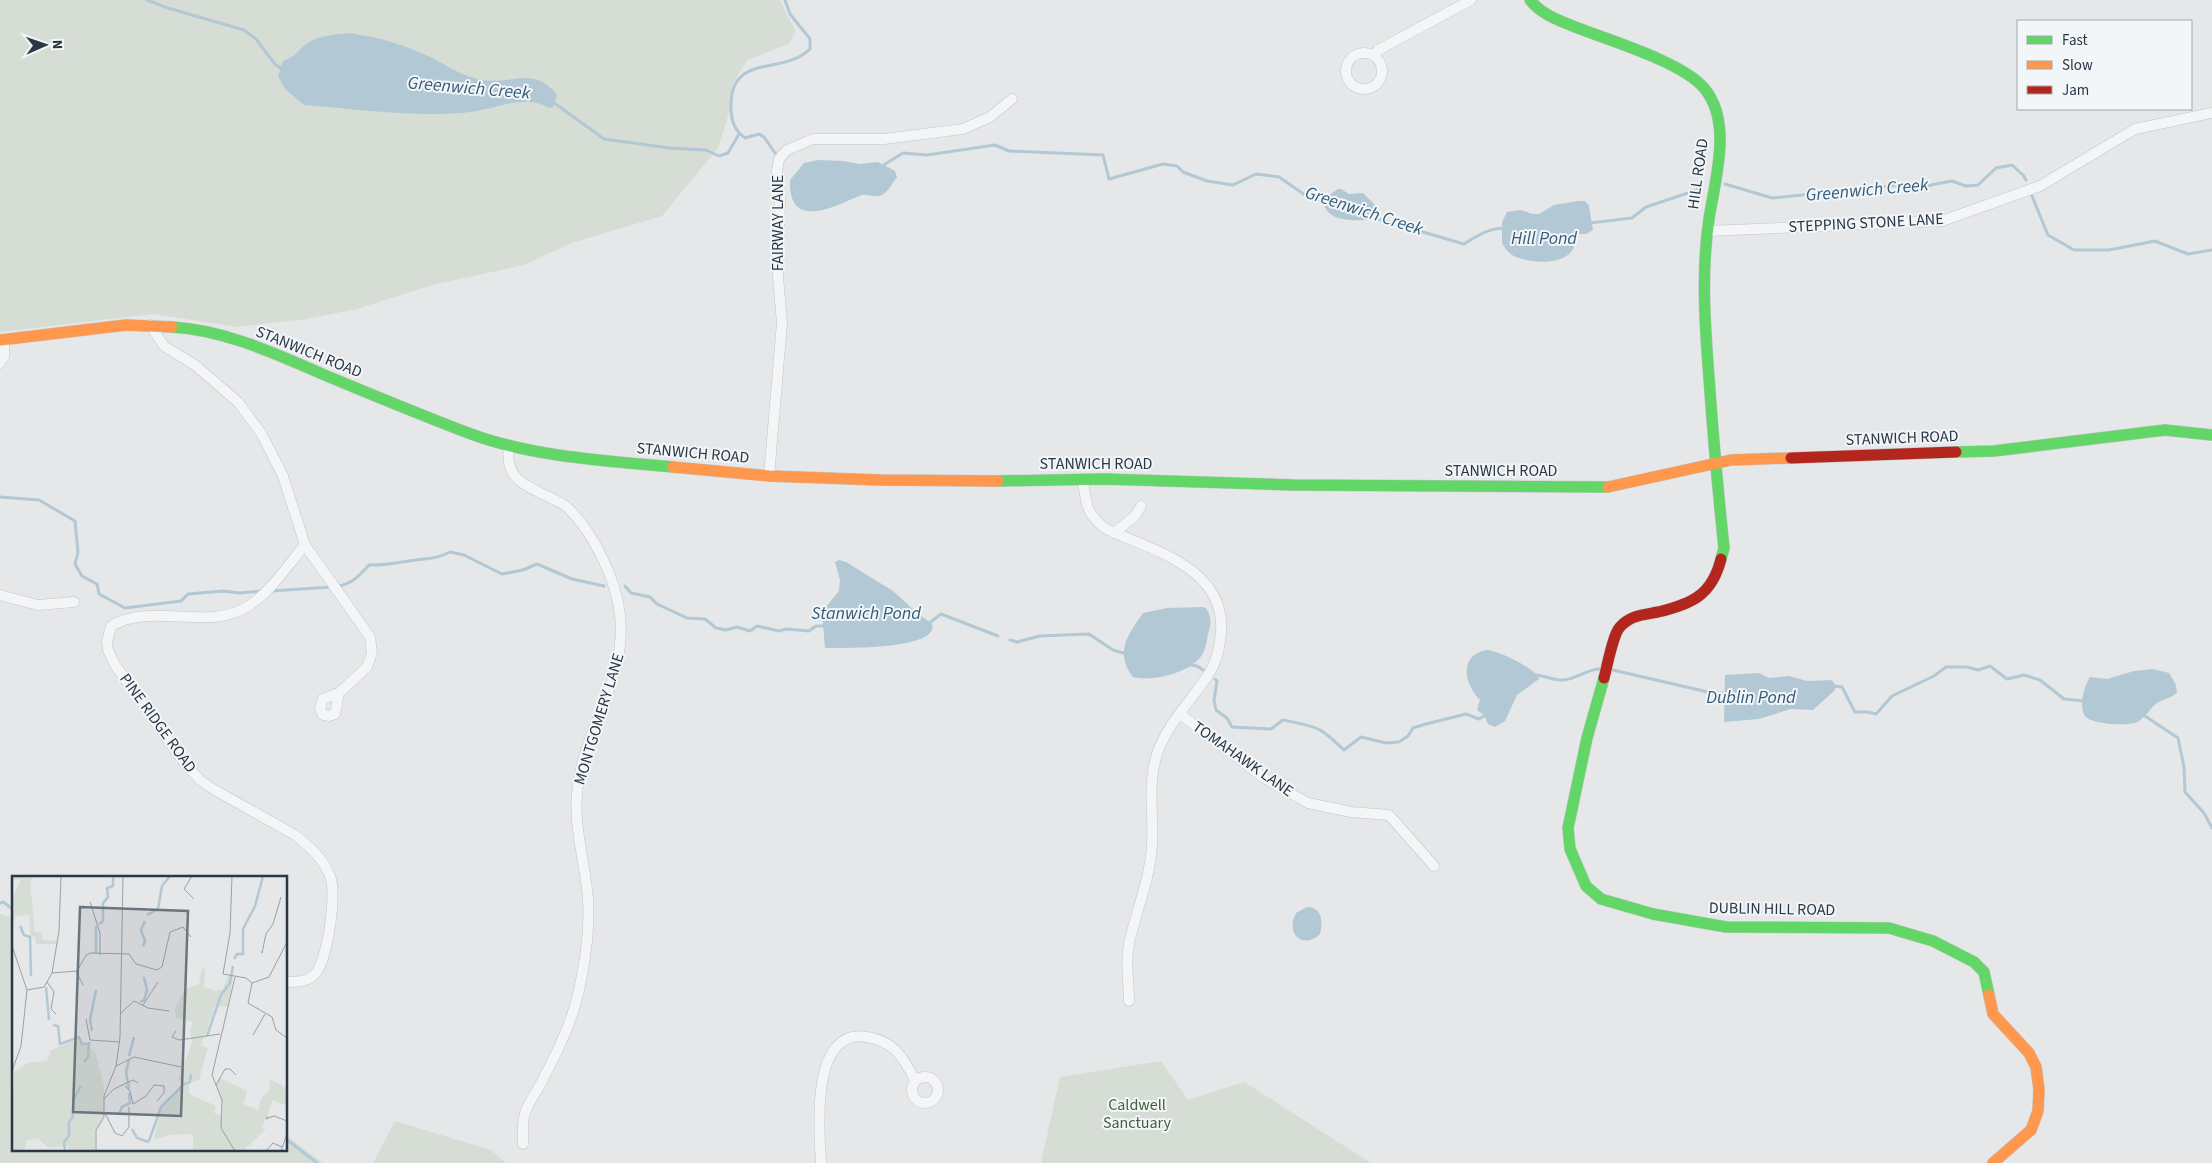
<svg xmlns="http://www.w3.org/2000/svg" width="2212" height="1163" viewBox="0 0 2212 1163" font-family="'Source Sans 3',sans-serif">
	<rect width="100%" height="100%" fill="#e5e7e9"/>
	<g fill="#d6ddd5">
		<path d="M0,0H780L796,32L788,44L747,60L733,83L731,106L718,148L662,216L571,243L524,265L432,285L357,309L306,319L237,327L153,314L0,332Z"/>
		<path d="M0,914L14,918V1149H286V1135L323,1163H0Z"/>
		<path d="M1161,1061L1188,1100L1244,1082L1371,1163H1041L1060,1077Z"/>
		<path d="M395,1121L491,1150L506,1163H373Z"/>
	</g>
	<g fill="#b3c8d5">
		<path d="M351,33C361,36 371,36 381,39C394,43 408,47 421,53C442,61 460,77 483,80C514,85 533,65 557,95L553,107L549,108C524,93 497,109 471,112C416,118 359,109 304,105L285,89L278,76L283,61C296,57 297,50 308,43C320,35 337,34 351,33Z"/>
		<path d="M818,160L843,161L860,164L878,162L895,171L897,177C892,183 889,191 882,195C874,199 866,192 859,196C834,207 788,231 790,180L804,163Z"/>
		<path d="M1338,189H1341L1349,194L1363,193L1375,205L1376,218L1373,220C1354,220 1325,224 1323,199Z"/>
		<path d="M1578,201H1585L1589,206L1593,230L1586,234H1576C1575,238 1575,245 1573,249C1563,267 1526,263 1512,255C1508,252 1504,247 1502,243V222L1507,212L1521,210L1532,214H1539L1554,205Z"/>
		<path d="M839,560L846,562L893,591L915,611L932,624C940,650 842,648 825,648L822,612L839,591L840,580L835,562Z"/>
		<path d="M1203,607L1206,608C1212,617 1211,625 1208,634C1207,640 1206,647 1203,653C1193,673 1152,682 1133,677C1114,652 1128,635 1143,613L1167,608Z"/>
		<path d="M1487,650C1497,650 1537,669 1539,679L1517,695L1505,721L1495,727L1488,724L1484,715L1477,710L1480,700C1464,684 1458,655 1487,650Z"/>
		<path d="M2153,669L2169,673L2175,683L2177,692C2173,698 2163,699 2157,703C2149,709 2145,719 2135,723C2125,726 2093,724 2086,717C2078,708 2084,686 2090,677L2107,679L2134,671Z"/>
		<path d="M1759,673L1769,678L1789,676L1807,681L1832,680L1836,687L1834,691L1813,710L1791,709L1759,719L1724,722L1725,675Z"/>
		<path d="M1307,907C1322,907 1323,922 1320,934C1303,950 1285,934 1296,913Z"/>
	</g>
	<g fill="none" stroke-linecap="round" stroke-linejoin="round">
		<g stroke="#b3c8d5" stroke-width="3">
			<path d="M147,0L168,8L244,30L256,39L274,63L283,70"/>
			<path d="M553,102L604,139L669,148L706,150L719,156L728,153L739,134"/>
			<path d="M775,153L764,137L759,134L745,138C734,130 731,120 731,107C730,52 783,76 810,49V39L790,14L785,0"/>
			<path d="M882,166L903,153L927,155L995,145L1009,151L1103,155L1109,179L1163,164L1177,166L1183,172L1207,181L1233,185L1256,174L1279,177L1305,195L1327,202"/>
			<path d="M1725,184L1772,198L1899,185L1910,189L1952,181L1966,186L1978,185L1996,168L2012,165L2023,175L2026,180"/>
			<path d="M2032,196L2048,235L2074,250H2109L2155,241L2188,254L2212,250"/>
			<path d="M1371,217L1464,244C1475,237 1492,226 1505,229"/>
			<path d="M1590,223L1632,218L1646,207L1700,189"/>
			<path d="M0,497L39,500L75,521L78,552L75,564L82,576L97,584L99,594L125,608L181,601L188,594L223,591L240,593L262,591"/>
			<path d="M338,586C352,584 360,575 369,565C389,566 397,562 416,560C430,558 436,559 450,552L464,555L502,574L523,570L537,564L572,579L604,586"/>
			<path d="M625,586L631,593L650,597L657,604L687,618L705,619L716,628L726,630L737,627L750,631L757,626L779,631L786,629L809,631L816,626H827"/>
			<path d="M271,591L332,587"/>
			<path d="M928,624L941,614L998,636"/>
			<path d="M1010,640L1017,642L1040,636L1089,634L1113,650L1127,654"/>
			<path d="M1187,664L1197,666L1203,670"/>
			<path d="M1613,670L1712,693H1728"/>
			<path d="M1536,675C1545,676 1556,681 1564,680C1577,679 1587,669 1600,669"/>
			<path d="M1215,679L1217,681L1214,700L1216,710L1227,718L1232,727L1271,729L1283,720C1317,727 1318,725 1344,750L1361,737L1386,743L1399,742L1408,736L1413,728L1426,724L1466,714L1479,719L1487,714"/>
			<path d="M1834,686L1842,687L1855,712H1868L1876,714L1892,696L1934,676L1946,667H1967L1978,670L1990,666L2007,679L2024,675L2040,680L2064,699L2085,701"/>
			<path d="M2142,714L2178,738L2184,767L2185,792L2204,813L2212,828"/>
			<path d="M0,903L3,902L14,910"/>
			<path d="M286,1139L317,1163"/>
		</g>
		<g stroke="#c3c5c7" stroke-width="11">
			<g id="street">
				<circle cx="1364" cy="71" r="18"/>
				<path d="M1374,55L1378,50L1471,0"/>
				<path d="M1707,231L1942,221L2040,186L2135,129L2212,113"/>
				<path d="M150,325L164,346L195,365L238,402L261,433L283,476L305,545L370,637L372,653L367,667L339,693L323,699L320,709L323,715L329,716L335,714L339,693"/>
				<path d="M0,363L4,357V340"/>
				<path d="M509,447C504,480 527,486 553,499C559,502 565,504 569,509C594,534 616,579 620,615C627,679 586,725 578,785C572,824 585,860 588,899C590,932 584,970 576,1002C568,1031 555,1056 541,1083C536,1093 528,1103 525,1113C522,1122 523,1135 523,1144"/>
				<path d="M769,476L782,323L778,277L780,199L777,171L779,159L787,150L813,139H884L963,129L990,117L1012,99"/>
				<path d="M1083,479C1086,503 1085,513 1106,529C1152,550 1226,568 1221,632C1220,647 1217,662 1208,675C1191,701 1167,724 1157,754C1147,786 1154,813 1152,845C1150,879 1136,911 1129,944C1125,962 1129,983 1129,1001"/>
				<path d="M1114,533L1135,516L1141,506"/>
				<path d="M0,595L38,605L74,602"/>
				<path d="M1180,714L1264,778L1308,803L1351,812L1389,815L1434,866"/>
				<path d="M286,982C296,982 308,982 315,974C328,959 337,894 330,876C323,858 310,847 295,835L213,789L200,780L186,765L115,665L108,650L107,642L111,626C154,601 208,633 250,605C272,590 288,565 305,545"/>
				<circle cx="925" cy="1090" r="13"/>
				<path d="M821,1163C819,1130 810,1027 867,1037C894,1041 903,1057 915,1080"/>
			</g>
		</g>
		<g stroke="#c3c5c7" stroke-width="12">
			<g id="fast">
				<path d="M1530,0C1542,15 1560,21 1578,28C1611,41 1682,62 1704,88C1733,122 1715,179 1709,219C1701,272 1705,326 1709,378C1713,435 1718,491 1724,548L1721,559"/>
				<path d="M172,327C226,330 278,355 327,376C375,396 423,416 471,434C533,457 608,461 673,467"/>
				<path d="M1956,452L1994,451L2165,430L2212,435"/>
				<path d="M998,481L1104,479L1293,485L1608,487"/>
				<path d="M1604,678L1587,738L1568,828L1570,849L1586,886L1601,899L1653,914L1726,927L1889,928L1933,941L1974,962L1984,972L1989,995"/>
			</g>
		</g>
		<g stroke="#c3c5c7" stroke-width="12">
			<g id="slow">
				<path d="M0,340L126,325L172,327"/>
				<path d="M673,467L769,476L880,480L998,481"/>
				<path d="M1608,487L1731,460L1791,458"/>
				<path d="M1989,995L1993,1014L2029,1053L2036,1067L2039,1089L2038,1111L2031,1130L1993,1163"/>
			</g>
		</g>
		<g stroke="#c3c5c7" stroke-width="12">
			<g id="jam">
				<path d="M1791,458L1956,452"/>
				<path d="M1604,678C1607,667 1613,634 1620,627C1631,615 1643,615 1658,612C1692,604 1712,595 1721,559"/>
			</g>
		</g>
		<use href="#street" stroke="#f4f5f6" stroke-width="10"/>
		<use href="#fast" stroke="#63d668" stroke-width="11"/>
		<use href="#slow" stroke="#ff974d" stroke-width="11"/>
		<use href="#jam" stroke="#b3261e" stroke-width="11"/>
	</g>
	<g text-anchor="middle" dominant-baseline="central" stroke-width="4" stroke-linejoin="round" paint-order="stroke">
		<g font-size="16" fill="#2a3744" stroke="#f3f6f8">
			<text transform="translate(1698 174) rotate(-82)">HILL ROAD</text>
			<text transform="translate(778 223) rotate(-90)">FAIRWAY LANE</text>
			<text transform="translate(1866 223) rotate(-3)">STEPPING STONE LANE</text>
			<text transform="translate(309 352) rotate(22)">STANWICH ROAD</text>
			<text transform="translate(1902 438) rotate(-2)">STANWICH ROAD</text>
			<text transform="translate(693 453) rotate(5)">STANWICH ROAD</text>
			<text x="1096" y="464">STANWICH ROAD</text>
			<text x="1501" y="471">STANWICH ROAD</text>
			<text transform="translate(599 719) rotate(-73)">MONTGOMERY LANE</text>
			<text transform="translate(158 723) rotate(54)">PINE RIDGE ROAD</text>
			<text transform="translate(1243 759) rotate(35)">TOMAHAWK LANE</text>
			<text transform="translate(1772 909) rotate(1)">DUBLIN HILL ROAD</text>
		</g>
		<g font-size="16" fill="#446037" stroke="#f3f6f8">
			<text x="1137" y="1105">Caldwell<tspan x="1137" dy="18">Sanctuary</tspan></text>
		</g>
		<g font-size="18" font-style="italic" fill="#335b79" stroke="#f3f6f8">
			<text transform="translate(469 88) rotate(5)">Greenwich Creek</text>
			<text transform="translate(1867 190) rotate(-5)">Greenwich Creek</text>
			<text transform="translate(1364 211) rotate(18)">Greenwich Creek</text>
			<text x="1544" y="238">Hill Pond</text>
			<text x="866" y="613">Stanwich Pond</text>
			<text x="1751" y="697">Dublin Pond</text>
		</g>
	</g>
	<g transform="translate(12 876)">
		<rect width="275" height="275" fill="#e5e7e9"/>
		<path d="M0,0L21,2L18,7L23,56L30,57L31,64L45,65L44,68H24L23,60L19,62L17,39L3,40L0,57V24L9,3L0,4ZM190,93H193L192,111L204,115L211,113L216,100L221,101L216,131L202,130L201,135L205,136L200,139L189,170L196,172L187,204L177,206V218L204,230L202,237L210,240L211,230L204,209L208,202L235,215L232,228L246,234L250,221L257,215L258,203L275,212V230L261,224L250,252L254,253L231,275H181V258L156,259L142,264L148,233L172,207L166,203L180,167L178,155L181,146L164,142L163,132L173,113L187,108ZM67,163L83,176L92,209V239L83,256V275H57L55,270L36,272L26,262L15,265L12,275H0L2,196L16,187L35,185L39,174Z" fill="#d6ddd5"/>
		<path fill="none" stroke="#b3c8d5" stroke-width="2.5" d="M135,39L146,33L150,10L158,0M87,48L91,45V27L96,21L95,12L101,10V0M8,50L12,59L18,61L19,100M84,50V77M131,70L133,65L129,54L133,45M222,83L225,78H231V53L243,30L251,0M34,111L37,144M128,126L132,124L135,114L132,101M41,149L46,150L48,168L67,161L70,168H76M80,155L78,144L84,114M195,160L209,119L218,107L221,90M117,180L122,161M72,186L76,181L77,166M117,213L114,196L117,184M107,238L110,231L118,227L117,217M120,253L125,262L137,266M137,265L149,231L172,208L178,206L179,198M53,275L52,266L57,260V246L61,240V224L69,210"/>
		<path fill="none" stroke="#9aa1a7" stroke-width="1" d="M180,0L172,13L182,23M220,0L218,57L211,98L234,102L240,107M78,26L88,57V79M0,70L15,114M250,75V77L254,58L261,48L269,21M64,95L71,109M40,97L65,95L74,79L79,77L117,78L124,88L145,94L150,91L158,56L171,51L179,61M223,101L200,199L210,224L209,252L223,275M35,106L42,116L39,133L44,138M240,107L236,127L260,141L264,154L275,162M240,107L257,101L275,66M131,129L146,106M109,137L122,125L136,132L157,135M74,143L78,164L108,166M164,155L160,161L167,164L208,158M241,159L253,138M104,190L122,181L169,191M0,195L9,170L15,114L32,111L40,97L47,55L49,0M204,209L213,193H218L224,199M113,210L118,215L121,228L134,220L142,209L152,210V217L145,225M92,223L102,213L121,204L126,207M93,237L103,257L110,260L117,251V231M256,240L254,243L262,240L275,245M84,275V254L92,241V220L104,190L108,161L111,0M254,275L261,267L270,271M269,275L275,258"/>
		<path fill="#6b757e" fill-opacity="0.15" stroke="#6b757e" stroke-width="2.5" d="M68,31L176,35L169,240L61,236Z"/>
		<rect width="275" height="275" fill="none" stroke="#2a3744" stroke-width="2.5"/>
	</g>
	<rect x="2017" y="20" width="175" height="90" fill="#f3f6f8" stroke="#a3aab0"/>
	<rect x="2027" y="36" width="25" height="8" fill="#63d668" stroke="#a3aab0"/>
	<text x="2062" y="45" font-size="15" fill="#2a3744">Fast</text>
	<rect x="2027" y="61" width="25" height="8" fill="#ff974d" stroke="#a3aab0"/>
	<text x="2062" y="70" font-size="15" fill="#2a3744">Slow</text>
	<rect x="2027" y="86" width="25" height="8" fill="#b3261e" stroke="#a3aab0"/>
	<text x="2062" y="95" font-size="15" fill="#2a3744">Jam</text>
	<g transform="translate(45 45) rotate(88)" stroke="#f3f6f8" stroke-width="4" paint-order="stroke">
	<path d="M0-4L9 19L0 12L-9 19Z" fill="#2a3744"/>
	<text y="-8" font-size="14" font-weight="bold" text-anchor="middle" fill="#2a3744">N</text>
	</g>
</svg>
